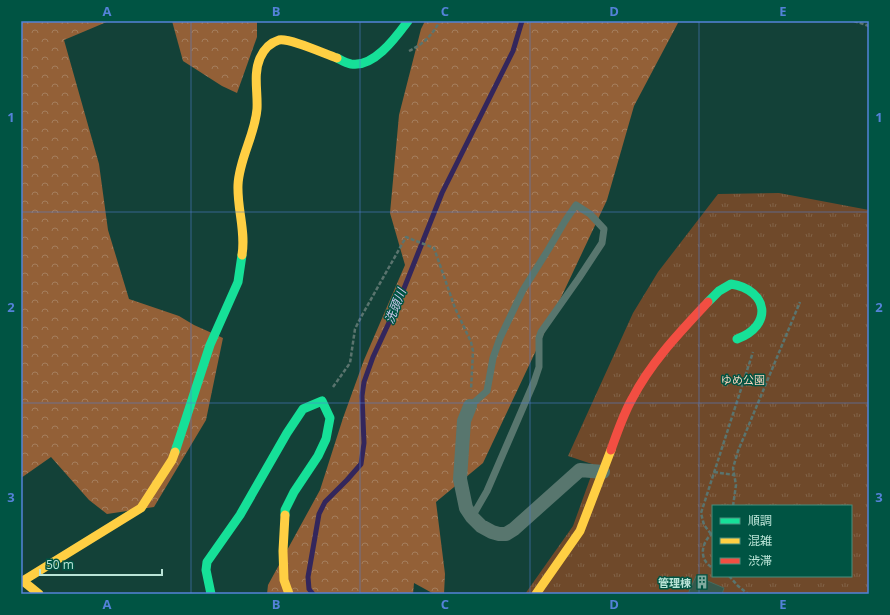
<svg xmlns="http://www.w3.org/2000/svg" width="890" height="615" viewBox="0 0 890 615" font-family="'Open Sans','Noto Sans JP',sans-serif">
	<defs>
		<pattern id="forest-crowns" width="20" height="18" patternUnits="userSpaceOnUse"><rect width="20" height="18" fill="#936037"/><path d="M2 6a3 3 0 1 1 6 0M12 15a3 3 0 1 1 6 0" fill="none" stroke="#a47e5d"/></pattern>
		<pattern id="park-tufts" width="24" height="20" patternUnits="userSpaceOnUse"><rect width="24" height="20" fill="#6f492a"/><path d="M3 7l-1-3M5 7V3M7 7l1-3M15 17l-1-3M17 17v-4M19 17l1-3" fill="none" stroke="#816348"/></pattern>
	</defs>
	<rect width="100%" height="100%" fill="#134138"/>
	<g fill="url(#forest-crowns)">
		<path d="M21,21H109L64,40L99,164L108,230L129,299L179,316L194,325L223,338L206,420L154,507L107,514L89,500L51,457L21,478Z"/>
		<path d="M172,21H257V37L237,93L222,86L183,61Z"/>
		<path d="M425,21H679L634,106L607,200L483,463L436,502L445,574L444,594H434L414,583L413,594H267L268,585L320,490L343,418L364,360L405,265L390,213L399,115L421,29Z"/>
	</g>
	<path fill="url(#park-tufts)" fill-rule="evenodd" d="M779,193L869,210V594H525L573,526L595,465L568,456L633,313L658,272L718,194ZM713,506H851V576H713Z"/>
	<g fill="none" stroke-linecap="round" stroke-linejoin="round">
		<path stroke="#33265c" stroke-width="5" d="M313,594L309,589L308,577L319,514L325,502L347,480L361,464L364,443L362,396L364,382L373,357L399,301L442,193L513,51L522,21"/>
	</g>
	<path fill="#37594c" stroke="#486a5d" d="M696,576L724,588L722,594H688Z"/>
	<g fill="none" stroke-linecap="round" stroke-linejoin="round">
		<g stroke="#5a746e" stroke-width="2.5" stroke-dasharray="4 2" stroke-linecap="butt">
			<path d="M854,21L869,26"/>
			<path d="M409,51C425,43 431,36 440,21"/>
			<path d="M333,387L350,363L355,329L361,317L406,237L434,248L455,308L471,342L473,351L471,390"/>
			<path d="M714,472L734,475"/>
			<path d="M733,506L736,485L733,468L738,451L800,302"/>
			<path d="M713,533C701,542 698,560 713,568"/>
			<path d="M711,534L704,525L701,513L753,352"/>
			<path d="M729,576L738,586L748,594"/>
		</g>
		<path stroke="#58766e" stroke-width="7" d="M470,406L487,391L493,358L500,338L523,290L548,250L565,221L576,205L590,214L604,229L602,243L579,278L541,332L539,338V367L534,382L487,491L472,517"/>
		<path stroke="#58766e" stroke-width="14" d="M470,406L464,421L460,479L466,508L472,517L481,526L492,532L499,534H506L514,529L580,470L603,472"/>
		<g stroke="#16e098" stroke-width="9">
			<path d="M337,58C341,60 346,63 351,64C374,68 396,37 408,21"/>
			<path d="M708,302L719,291L731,284C769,290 773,326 737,339"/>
			<path d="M175,452L210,345L238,282L242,255"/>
			<path d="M211,594L206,570L207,562L240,515L287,433L303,409L322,401L330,418L326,439L318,456L294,492L285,510V515"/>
		</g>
		<g stroke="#ffcf43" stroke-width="9">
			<path d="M242,255C246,231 237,209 238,185C239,159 255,135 257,109C258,92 253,74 260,58C264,49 269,43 279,40C290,38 325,54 337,58"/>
			<path d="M285,515L283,551L284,580L289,594"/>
			<path d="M23,581L39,594"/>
			<path d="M21,582L141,508L172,460L175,452"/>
			<path d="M536,594L580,531L611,450"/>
		</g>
		<path stroke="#f24e42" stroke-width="9" d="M611,450C617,433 623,415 632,399C651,362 680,332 708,302"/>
	</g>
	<path fill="none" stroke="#5482d8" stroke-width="1" stroke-opacity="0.55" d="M191,21V594M360,21V594M530,21V594M699,21V594M21,212H869M21,403H869"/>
	<defs>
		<g id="building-bare" transform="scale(1.08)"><path d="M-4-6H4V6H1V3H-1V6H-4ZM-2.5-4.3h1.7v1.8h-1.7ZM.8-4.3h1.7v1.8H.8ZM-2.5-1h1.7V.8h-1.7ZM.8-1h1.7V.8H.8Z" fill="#80ab9f" stroke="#005443" stroke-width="2.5" paint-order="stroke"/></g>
	</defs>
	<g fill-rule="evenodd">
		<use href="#building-bare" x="702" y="582"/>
	</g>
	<g text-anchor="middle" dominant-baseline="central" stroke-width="3" stroke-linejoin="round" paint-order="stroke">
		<g font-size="11" fill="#fcd5bd" stroke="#005443">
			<text x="743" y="379">ゆめ公園</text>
		</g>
		<g font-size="11" font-weight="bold" fill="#bae4d7" stroke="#005443" text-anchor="end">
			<text x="691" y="582">管理棟</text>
		</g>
		<g font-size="12" font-style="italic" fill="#d2cbf1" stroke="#005443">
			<text transform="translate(395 306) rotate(-68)">洗頭川</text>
		</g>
	</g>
	<rect width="890" height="615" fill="none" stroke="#005443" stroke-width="44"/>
	<rect x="712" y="505" width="140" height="72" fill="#005443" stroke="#4a8e7e"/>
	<rect x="720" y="518" width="20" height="6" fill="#16e098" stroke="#4a8e7e"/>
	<text x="748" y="525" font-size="12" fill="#bae4d7">順調</text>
	<rect x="720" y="538" width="20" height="6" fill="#ffcf43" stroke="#4a8e7e"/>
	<text x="748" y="545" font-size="12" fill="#bae4d7">混雑</text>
	<rect x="720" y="558" width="20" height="6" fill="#f24e42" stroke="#4a8e7e"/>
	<text x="748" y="565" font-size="12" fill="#bae4d7">渋滞</text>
	<path d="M40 569v6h122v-6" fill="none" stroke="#bae4d7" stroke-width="2"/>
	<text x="46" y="569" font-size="12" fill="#bae4d7" stroke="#005443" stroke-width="3" paint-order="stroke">50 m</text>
	<rect x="22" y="22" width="846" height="571" fill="none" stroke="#5482d8" stroke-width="1.5"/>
	<g font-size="13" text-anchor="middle" font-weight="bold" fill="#5482d8">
		<text x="107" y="16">A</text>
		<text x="276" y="16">B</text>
		<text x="445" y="16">C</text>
		<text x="614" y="16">D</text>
		<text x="783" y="16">E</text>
		<text x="11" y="122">1</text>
		<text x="879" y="122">1</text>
		<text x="11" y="312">2</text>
		<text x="879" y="312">2</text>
		<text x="11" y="502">3</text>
		<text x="879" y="502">3</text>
		<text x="107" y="609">A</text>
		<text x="276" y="609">B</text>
		<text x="445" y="609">C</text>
		<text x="614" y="609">D</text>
		<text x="783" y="609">E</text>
	</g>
</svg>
